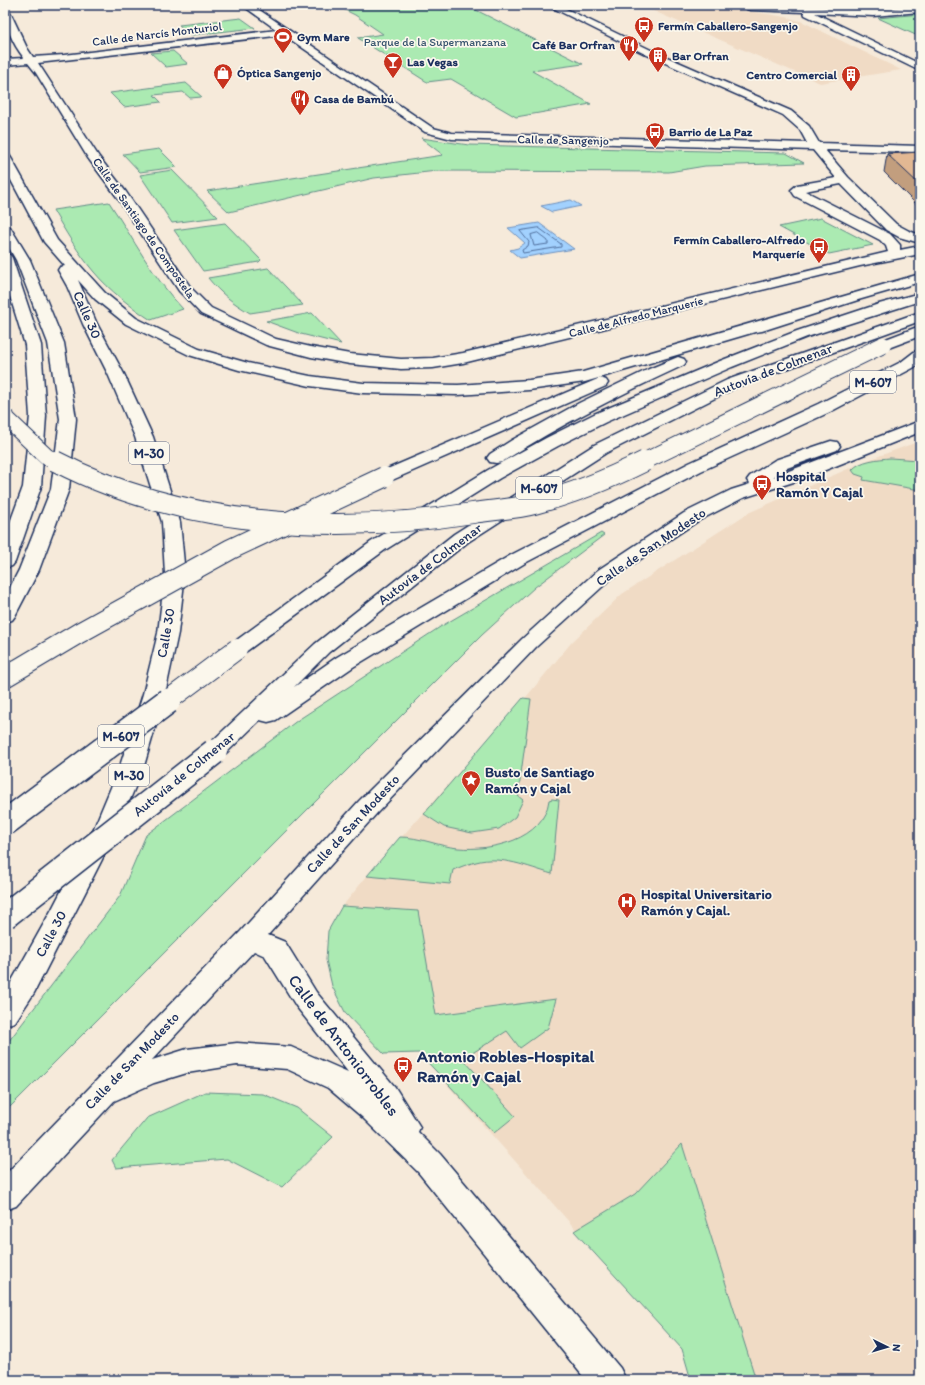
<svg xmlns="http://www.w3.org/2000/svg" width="925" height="1385" viewBox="0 0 925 1385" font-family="Itim,sans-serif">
	<rect width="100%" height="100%" fill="#f6eada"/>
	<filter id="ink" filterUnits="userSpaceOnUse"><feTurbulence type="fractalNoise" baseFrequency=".025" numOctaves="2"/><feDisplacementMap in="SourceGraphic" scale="8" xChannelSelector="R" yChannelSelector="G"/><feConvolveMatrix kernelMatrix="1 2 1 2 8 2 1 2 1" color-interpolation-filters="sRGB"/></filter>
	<g filter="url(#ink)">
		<g fill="#f0dbc5">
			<path d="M649,5H694L761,13L786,17L803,22L901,70L820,83L642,6Z"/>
			<path d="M920,441V1380H691L682,1349L419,1053L384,1054L346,1014L332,986L326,960L328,931L341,908L367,876L527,696L571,643L622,594L748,513L868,460Z"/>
		</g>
		<g fill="#abeab2" stroke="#638c88">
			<path d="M300,5H466L583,64L532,71L591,104L516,117L451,79L427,82L358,38L383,34L355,15L339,7L306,10Z"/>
			<path d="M920,14V37L878,18Z"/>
			<path d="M241,18L255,28L192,35L179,25Z"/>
			<path d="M173,51L188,64L166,67L151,53Z"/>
			<path d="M186,83L202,97L190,98L183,92L154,95L161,102L124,107L110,93Z"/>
			<path d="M421,138L469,145L786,153L804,163L705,166L669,172L437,171L374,178L229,212L207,191L443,155Z"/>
			<path d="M159,149L177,167L140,172L123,154Z"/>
			<path d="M172,170L218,217L172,223L140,175Z"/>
			<path d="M109,202C133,238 153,278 183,309L151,320C131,307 110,291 94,272C78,253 65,231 53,210Z"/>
			<path d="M821,218L873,245L829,254L779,227Z"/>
			<path d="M225,223L261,260L259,262L203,271L174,230Z"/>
			<path d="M268,268L303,305L250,313C233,303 220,293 208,278Z"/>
			<path d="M312,313L341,344L301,334L266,321Z"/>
			<path d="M890,458L920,460V490L863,480L864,477L855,474L852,470C860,460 879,459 890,458Z"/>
			<path d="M601,533L604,535L535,587L482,635L5,1112V1046L120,896L146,835L298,720L440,627Z"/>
			<path d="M523,698L531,699L518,796L523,800L515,817L499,829L472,833L444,827L424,814Z"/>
			<path d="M552,799L559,800L552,874C528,867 501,855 476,862C468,864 460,867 453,870L450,884L367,876L400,837C420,837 438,846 458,848C491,851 544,840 549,800Z"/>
			<path d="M342,906L418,911L436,1015L556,999L548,1028L520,1048L507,1031L463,1059L515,1116L494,1133L419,1053L384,1054L346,1014L332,986L326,960L328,931Z"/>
			<path d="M205,1092L263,1094L297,1108L333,1137L282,1187L227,1159L116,1168L112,1160L147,1118Z"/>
			<path d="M682,1144L756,1380H691L682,1349L574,1231L635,1194Z"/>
		</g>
		<g fill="#a2d1fe" stroke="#6c90be">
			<path d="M571,200L581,206L552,212L541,206Z"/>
			<path d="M539,223L574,249L520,258L510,250L518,248L525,243L508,228Z"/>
		</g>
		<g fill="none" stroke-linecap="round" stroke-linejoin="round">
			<g stroke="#51709e" stroke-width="1">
				<path d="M539,228L561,244V247L523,253L522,250L528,246L529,242L520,231Z"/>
				<path d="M538,233L548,241V244L534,246L531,235Z"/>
			</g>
			<g stroke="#1b2f5e" stroke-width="3">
				<g id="street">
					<path d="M242,5H252L433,128L452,133L807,143L800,130L783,115L647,55L547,5H558L653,51L791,111L809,126L819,143L920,146V152L825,150L848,177L896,224L909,231L920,235V243L899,237L886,230L841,184L805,191L890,234L900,245V250L920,246V254L860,266L463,363L433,368L401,369L350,364L311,357L266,345L201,314L179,291L117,197L88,158L36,73L28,63L5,65V59L24,58C13,44 5,27 5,9L10,12L27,48L33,57L64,55L277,30ZM284,35L425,132L452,139L813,150L836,178L797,185L791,190L795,196L880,240L886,246L888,252L463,353L433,358L401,359L350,354L311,347L276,339L211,308L191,288L126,192L99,157L38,63Z"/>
					<path d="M747,5L873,10L920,6V12L873,16L815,13L920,64V71L805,15L804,12L750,10L747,9L746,7Z"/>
					<path d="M920,421V432L803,479L743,498L698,521L612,578L536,647L377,813L268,935L285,942L316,992L395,1087L420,1127L418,1132L440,1154L620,1368L626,1380H586L418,1172L362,1117L328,1088L287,1069L237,1065L187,1073L154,1083L114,1101L16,1206L5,1210V1175L241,931L359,801L522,639L598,570L684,513L731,490L750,484L747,480L750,476L775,460L831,441L837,442L840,446L837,450L787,468L773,477ZM254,951L265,956L296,1006L348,1072L291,1047L237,1043L187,1049L152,1060Z"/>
				</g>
			</g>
			<g stroke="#1b2f5e" stroke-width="3">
				<g id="highway">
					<path d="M5,154L9,155L11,158L57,240L105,293L136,318L199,349L248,363L310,376L363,383L458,385L529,380L583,372L920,274V282L858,300L762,331L755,332L585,382L529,390L458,395L363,393L310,386L239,370L189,355L126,324L95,299L78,280L97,324L124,374L153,437L180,522L185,574L178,633L165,694L144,766L118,828L34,993L15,1022L5,1025V993L52,909L94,828L120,766L143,694L158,633L165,574L162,522L135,437L108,374L83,324L67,286L58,270L60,267L65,266L44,242L5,169Z"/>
					<path d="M5,226L10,227L30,260L64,343L76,419L69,489L39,570L15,616L12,620L5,622V597L19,570L51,489L60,419L48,343L16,260L5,241Z"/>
					<path d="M5,254L10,255L12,258L41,345L46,416L41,487L15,562L12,566L5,568V536L23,487L30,416L25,345L5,280Z"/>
					<path d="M920,293V301L807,337L732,367L606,422L558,446L500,478L385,550L244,653L237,655L230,653L226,649L230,645L371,542L488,470L546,438L594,414L720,361L797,331L879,304Z"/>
					<path d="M920,312V321L739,386L606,453L468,542L329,652L294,687L337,657L511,555L689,463L818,404L901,362L914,352L920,350V363L913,368L830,412L701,471L525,563L353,667L276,720L268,722L260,720L222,757L214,759L206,757L202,752L206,747L315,644L454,534L594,445L727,380Z"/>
					<path d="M920,326V336L883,350L878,348L875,345L878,342Z"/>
					<path d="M678,357L684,359L686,362L684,365C621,394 560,425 502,462L496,463L490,462L487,458L490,454L512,440L579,403L649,369Z"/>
					<path d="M600,378L606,380L608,383L606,386L390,481L384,482L378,481L375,477L378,473Z"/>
				</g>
			</g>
			<use href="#street" fill="#fbf7ec" fill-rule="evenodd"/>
			<use href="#highway" fill="#fbf7ec" fill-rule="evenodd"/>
			<g stroke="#1b2f5e" stroke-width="18" stroke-linecap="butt">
				<g id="highway-bridge-far2">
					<path d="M5,414L7,419L47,457L57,462"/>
					<path d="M643,462L883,345"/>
				</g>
			</g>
			<g stroke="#1b2f5e" stroke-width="22" stroke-linecap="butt">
				<g id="highway-bridge-far1">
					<path d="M55,461C182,527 334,535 473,513C493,510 514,509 534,504C573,494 609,479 645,461"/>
					<path d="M5,677L79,633L231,549L384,477"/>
					<path d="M166,702L237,649"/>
				</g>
			</g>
			<g stroke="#1b2f5e" stroke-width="28" stroke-linecap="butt">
				<g id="highway-bridge">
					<path d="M5,823L168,701"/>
					<path d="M5,916L214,752"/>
				</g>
			</g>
			<use href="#highway-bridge-far2" stroke="#fbf7ec" stroke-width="16"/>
			<use href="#highway-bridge-far1" stroke="#fbf7ec" stroke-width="20"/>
			<use href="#highway-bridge" stroke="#fbf7ec" stroke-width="25"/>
		</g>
		<path fill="#c29e7e" stroke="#1b2f5e" d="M920,152V208L884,172L887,154Z"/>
		<path fill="#e2b893" stroke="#1b2f5e" d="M920,152V185L887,154Z"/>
	</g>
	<defs>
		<g id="bus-pin" transform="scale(1)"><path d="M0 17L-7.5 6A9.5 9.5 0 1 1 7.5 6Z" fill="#c8321e" stroke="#fbf7ec"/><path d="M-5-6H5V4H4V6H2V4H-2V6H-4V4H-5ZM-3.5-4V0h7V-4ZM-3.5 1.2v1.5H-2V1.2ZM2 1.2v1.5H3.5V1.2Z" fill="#fff"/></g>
		<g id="stadium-pin" transform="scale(1)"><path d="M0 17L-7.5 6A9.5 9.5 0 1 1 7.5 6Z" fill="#c8321e" stroke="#fbf7ec"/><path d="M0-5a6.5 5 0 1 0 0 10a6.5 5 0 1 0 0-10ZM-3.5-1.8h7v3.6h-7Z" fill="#fff"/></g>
		<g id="restaurant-pin" transform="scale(1)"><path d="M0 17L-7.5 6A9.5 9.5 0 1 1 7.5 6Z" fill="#c8321e" stroke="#fbf7ec"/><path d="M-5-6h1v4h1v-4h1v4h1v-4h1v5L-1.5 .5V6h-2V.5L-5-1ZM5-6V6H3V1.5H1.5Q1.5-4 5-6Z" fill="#fff"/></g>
		<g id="building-pin" transform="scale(1)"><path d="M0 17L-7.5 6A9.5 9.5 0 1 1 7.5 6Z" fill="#c8321e" stroke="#fbf7ec"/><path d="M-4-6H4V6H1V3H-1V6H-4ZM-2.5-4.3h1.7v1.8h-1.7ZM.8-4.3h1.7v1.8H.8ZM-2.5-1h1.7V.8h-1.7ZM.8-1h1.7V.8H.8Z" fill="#fff"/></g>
		<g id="bar-pin" transform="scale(1)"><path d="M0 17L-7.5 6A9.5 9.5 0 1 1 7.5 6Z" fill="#c8321e" stroke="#fbf7ec"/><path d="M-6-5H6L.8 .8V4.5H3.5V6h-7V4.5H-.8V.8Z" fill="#fff"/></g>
		<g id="shop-pin" transform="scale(1)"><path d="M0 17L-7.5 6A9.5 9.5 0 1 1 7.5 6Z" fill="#c8321e" stroke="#fbf7ec"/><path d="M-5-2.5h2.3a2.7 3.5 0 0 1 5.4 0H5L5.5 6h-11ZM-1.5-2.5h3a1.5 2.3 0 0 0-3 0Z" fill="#fff"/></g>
		<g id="sight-pin" transform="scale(1)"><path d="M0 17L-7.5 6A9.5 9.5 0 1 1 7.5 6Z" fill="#c8321e" stroke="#fbf7ec"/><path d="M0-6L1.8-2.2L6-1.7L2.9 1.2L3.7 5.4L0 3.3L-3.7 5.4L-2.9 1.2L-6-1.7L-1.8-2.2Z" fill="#fff"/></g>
		<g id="hospital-pin" transform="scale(1)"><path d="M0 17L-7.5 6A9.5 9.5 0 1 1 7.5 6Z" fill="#c8321e" stroke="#fbf7ec"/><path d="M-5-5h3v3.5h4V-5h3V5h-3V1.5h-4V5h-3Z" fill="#fff"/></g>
	</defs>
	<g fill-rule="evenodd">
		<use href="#bus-pin" x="644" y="26"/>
		<use href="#stadium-pin" x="283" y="37"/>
		<use href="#restaurant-pin" x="629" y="45"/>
		<use href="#building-pin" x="658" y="56"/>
		<use href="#bar-pin" x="393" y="62"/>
		<use href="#shop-pin" x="223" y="73"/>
		<use href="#building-pin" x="851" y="75"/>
		<use href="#restaurant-pin" x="300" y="99"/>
		<use href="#bus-pin" x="655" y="132"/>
		<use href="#bus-pin" x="819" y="247"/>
		<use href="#bus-pin" x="762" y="484"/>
		<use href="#sight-pin" x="471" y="780"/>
		<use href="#hospital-pin" x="627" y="902"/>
		<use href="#bus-pin" x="403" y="1066"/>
	</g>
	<g text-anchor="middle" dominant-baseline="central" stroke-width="3.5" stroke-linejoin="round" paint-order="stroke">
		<g font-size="12" font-weight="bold" fill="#1b2f5e" stroke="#fbf7ec" text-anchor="start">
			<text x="658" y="26">Fermín Caballero-Sangenjo</text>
			<text x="297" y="37">Gym Mare</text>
			<text x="615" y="45" text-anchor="end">Café Bar Orfran</text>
			<text x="672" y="56">Bar Orfran</text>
			<text x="407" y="62">Las Vegas</text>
			<text x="237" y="73">Óptica Sangenjo</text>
			<text x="837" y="75" text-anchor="end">Centro Comercial</text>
			<text x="314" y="99">Casa de Bambú</text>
			<text x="669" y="132">Barrio de La Paz</text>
			<text x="805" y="240" text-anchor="end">Fermín Caballero-Alfredo<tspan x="805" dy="14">Marqueríe</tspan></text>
		</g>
		<g font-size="12" fill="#1b2f5e" stroke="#fbf7ec">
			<text transform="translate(157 34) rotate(-7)">Calle de Narcís Monturiol</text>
			<text transform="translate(563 140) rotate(1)">Calle de Sangenjo</text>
			<text transform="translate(144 228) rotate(55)">Calle de Santiago de Compostela</text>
			<text transform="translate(636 317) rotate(-14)">Calle de Alfredo Marqueríe</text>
		</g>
		<g font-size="12" fill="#38546f" stroke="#fbf7ec">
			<text x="435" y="42">Parque de la Supermanzana</text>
		</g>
		<g fill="#fbf7ec" stroke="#5e6b89" stroke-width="1">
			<rect x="850" y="371" width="46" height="22" rx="3"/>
			<rect x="129" y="442" width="40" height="22" rx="3"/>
			<rect x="516" y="477" width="46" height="22" rx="3"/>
			<rect x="98" y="725" width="46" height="22" rx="3"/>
			<rect x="109" y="764" width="40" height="22" rx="3"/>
		</g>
		<g font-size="13" font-weight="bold" fill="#1b2f5e">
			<text x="873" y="382">M-607</text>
			<text x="149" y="453">M-30</text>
			<text x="539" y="488">M-607</text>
			<text x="121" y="736">M-607</text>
			<text x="129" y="775">M-30</text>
		</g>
		<g font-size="14" fill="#1b2f5e" stroke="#fbf7ec">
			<text transform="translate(87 315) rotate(66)">Calle 30</text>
			<text transform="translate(773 370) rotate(-21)">Autovía de Colmenar</text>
			<text transform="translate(651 547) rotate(-34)">Calle de San Modesto</text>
			<text transform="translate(430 564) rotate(-37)">Autovía de Colmenar</text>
			<text transform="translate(166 633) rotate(-80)">Calle 30</text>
			<text transform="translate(184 774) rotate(-39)">Autovía de Colmenar</text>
			<text transform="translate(353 824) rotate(-47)">Calle de San Modesto</text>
			<text transform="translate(51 934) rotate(-62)">Calle 30</text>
			<text transform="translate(132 1061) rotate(-46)">Calle de San Modesto</text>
		</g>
		<g font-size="14" font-weight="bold" fill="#1b2f5e" stroke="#fbf7ec" text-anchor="start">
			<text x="776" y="476">Hospital<tspan x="776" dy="16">Ramón Y Cajal</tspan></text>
			<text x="485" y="772">Busto de Santiago<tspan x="485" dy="16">Ramón y Cajal</tspan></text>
			<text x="641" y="894">Hospital Universitario<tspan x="641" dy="16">Ramón y Cajal.</tspan></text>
		</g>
		<g font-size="17" fill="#1b2f5e" stroke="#fbf7ec">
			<text transform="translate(344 1045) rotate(53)">Calle de Antoniorrobles</text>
		</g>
		<g font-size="17" font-weight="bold" fill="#1b2f5e" stroke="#fbf7ec" text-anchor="start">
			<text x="417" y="1056">Antonio Robles-Hospital<tspan x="417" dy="20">Ramón y Cajal</tspan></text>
		</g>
	</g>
	<rect width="925" height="1385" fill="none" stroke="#fbf7ec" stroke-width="20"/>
	<rect x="10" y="10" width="905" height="1365" fill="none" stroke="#1b2f5e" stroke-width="1.5" filter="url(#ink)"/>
	<g transform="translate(887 1347) rotate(95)" stroke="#fbf7ec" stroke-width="3" paint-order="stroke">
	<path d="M0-3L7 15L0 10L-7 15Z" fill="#1b2f5e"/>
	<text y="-6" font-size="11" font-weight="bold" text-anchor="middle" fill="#1b2f5e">N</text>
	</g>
</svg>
